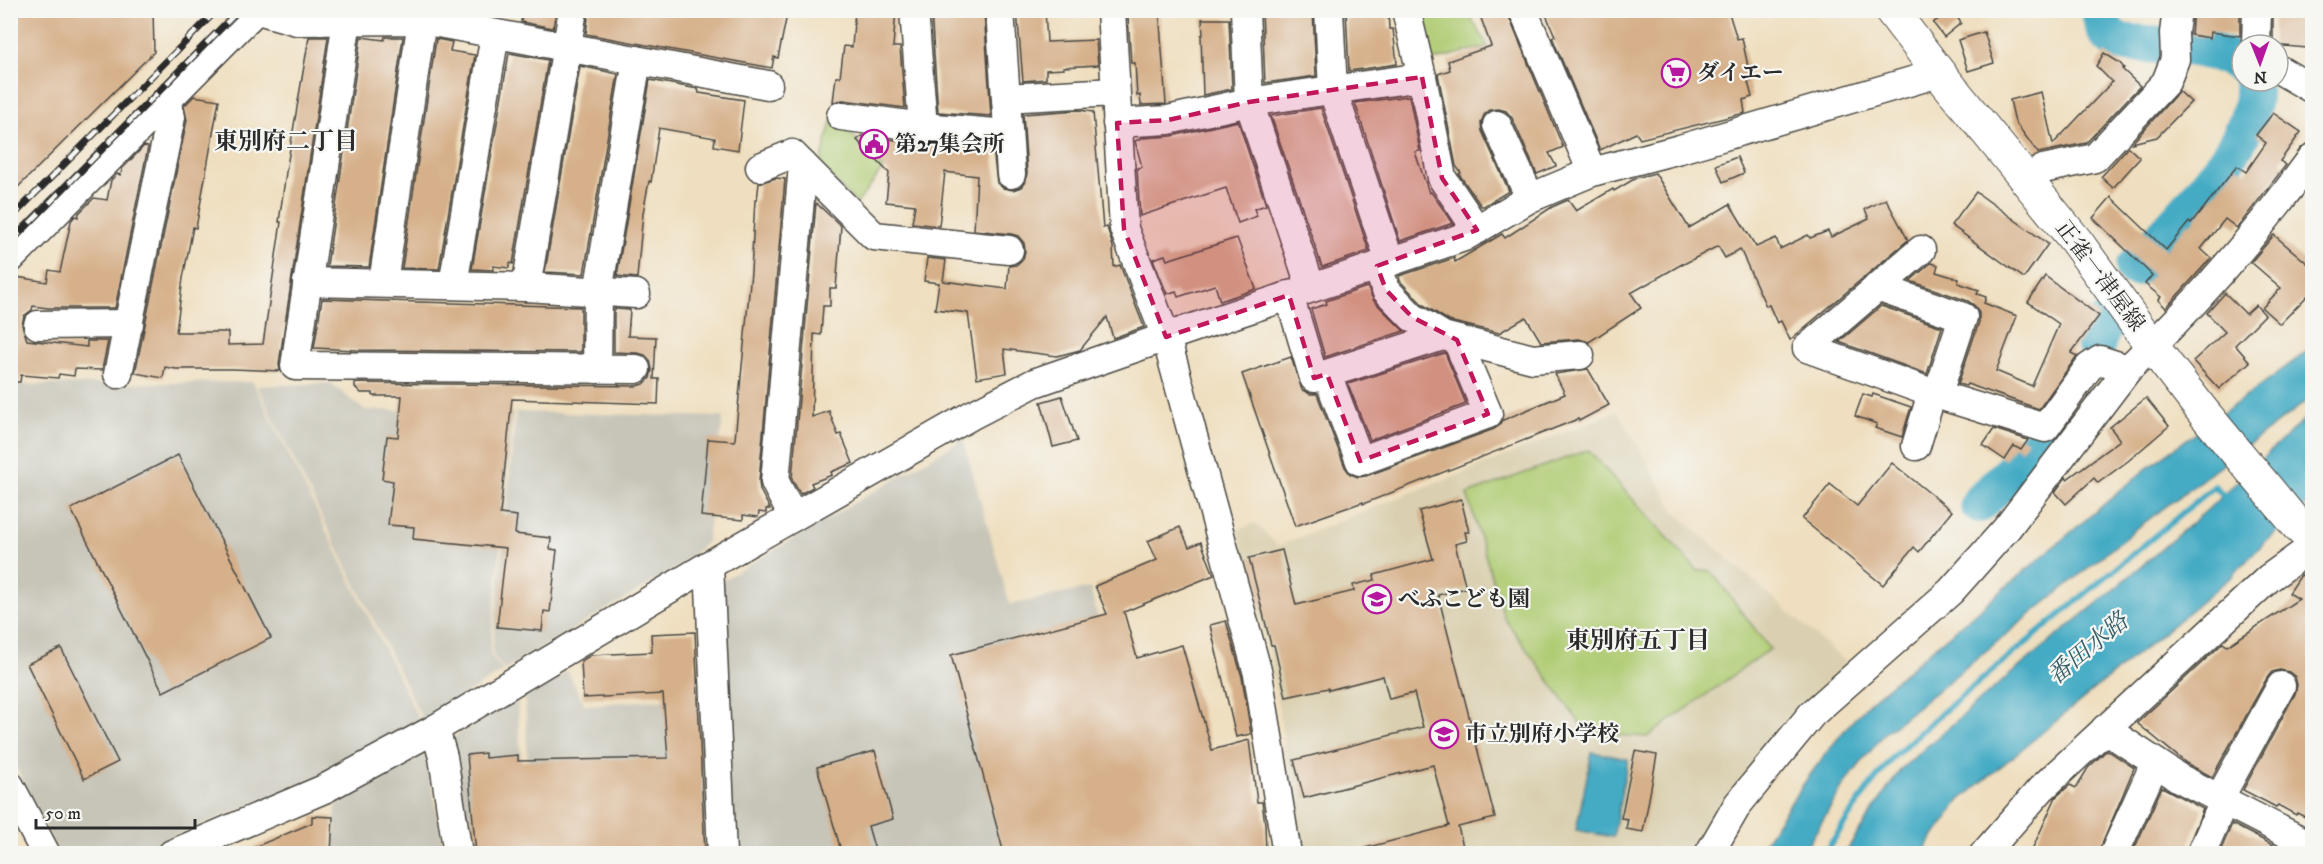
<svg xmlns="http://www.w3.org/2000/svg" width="2323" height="864" viewBox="0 0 2323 864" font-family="'IM FELL DW Pica','Noto Serif JP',serif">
	<rect width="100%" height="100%" fill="#f6f6f2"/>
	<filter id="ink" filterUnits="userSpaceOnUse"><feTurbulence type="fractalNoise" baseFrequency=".0167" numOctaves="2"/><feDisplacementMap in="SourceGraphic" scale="12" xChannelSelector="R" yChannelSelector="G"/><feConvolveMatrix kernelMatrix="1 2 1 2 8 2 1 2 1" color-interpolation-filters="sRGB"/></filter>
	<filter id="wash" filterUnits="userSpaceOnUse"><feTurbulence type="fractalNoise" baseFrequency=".008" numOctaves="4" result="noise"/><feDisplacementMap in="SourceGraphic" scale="24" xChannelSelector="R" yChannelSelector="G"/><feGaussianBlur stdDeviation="1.35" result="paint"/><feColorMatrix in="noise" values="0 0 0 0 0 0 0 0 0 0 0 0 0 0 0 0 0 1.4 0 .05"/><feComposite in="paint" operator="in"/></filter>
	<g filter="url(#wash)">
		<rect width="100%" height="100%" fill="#efdfc0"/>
		<path fill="#dad0b1" d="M1618,411L1676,513L1848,664L1694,853H1303L1269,652L1238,530L1255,523L1278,546L1442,480L1445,488L1443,481Z"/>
		<g fill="#c7c5b8">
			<path d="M253,382L420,721L330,774L131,853H58L11,757V385Z"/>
			<path d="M330,383L364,410L513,412L490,654L503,671L423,720L257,386Z"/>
			<path d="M516,412L723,417L707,542L677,568L504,670L492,654Z"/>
			<path d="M963,439L1010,605L1090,588L1161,853H730L718,583Z"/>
			<path d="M567,671L585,705L706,696L709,853H531L525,694Z"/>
			<path d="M517,699L528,853H470L450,739Z"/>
			<path d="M426,753L445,853L333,854L336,804Z"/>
		</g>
		<g fill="#adca70" stroke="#6c7a4e" stroke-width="1.5">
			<path d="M1418,11H1467L1488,46L1431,61Z"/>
			<path d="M831,122L842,124L883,168L857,204L820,166Z"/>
			<path d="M1588,450L1698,571H1711L1770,649L1647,737L1587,733L1504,618L1467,494Z"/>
		</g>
		<g fill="#44abc4" stroke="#386b78" stroke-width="1.5">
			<path d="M2312,348V397L2136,529L1885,733L1845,783L1803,853L1757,854C1792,800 1826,747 1871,701L2147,468Z"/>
			<path d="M2312,412V500L2266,541L2231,577L1960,800L1922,853L1844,854L1901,769L2002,681L2112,591L2207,510Z"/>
			<path d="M1592,752L1628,759L1613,837L1576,830Z"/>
		</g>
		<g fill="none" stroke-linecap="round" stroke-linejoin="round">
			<path stroke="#44abc4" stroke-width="6" d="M1824,854L1867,790L1894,756L1938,716L2215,486L2227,499"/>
			<g stroke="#44abc4" stroke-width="38">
				<path d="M2100,10C2102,26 2104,33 2117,42C2158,46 2207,42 2242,65"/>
				<path d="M2134,268C2171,226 2264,140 2252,81"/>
				<path d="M2096,346L2104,324"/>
				<path d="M1979,504L2045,438"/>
			</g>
		</g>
		<g id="blocks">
			<g fill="#d6b08a">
				<path d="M10,10H153L154,52L10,195Z"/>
				<path d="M523,10H556L553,28L521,22Z"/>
				<path d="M589,10H788L778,58L774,57L772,68L586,34Z"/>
				<path d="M855,10H896L893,47H900L905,108L843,100L833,102L836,77H840L844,46L852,47Z"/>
				<path d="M931,10H984L991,116L938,112Z"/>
				<path d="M1017,10H1045L1047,42L1096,40L1098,65L1063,67L1064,69L1046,70V79L1023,81Z"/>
				<path d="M1132,10H1159L1166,104L1141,105L1140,95L1137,96L1135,63H1131L1128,16H1132Z"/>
				<path d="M1262,10H1313L1316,76L1265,83Z"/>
				<path d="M1346,10H1388L1389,29H1393L1397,64L1349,71Z"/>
				<path d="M1478,10H1506L1563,147L1549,153L1556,166L1537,174L1512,118L1506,111L1499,109L1490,110L1484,115L1481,123L1482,131L1509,191L1484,206H1481L1459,174L1461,173L1456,166L1438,74L1450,70L1448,61L1491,46Z"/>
				<path d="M1544,10H1728L1737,39L1742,38L1751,81L1748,82L1752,97L1743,100L1745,113L1640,139L1636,133L1600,150L1552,37L1555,36Z"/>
				<path d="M1951,10H1953L1961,23L1944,37L1933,23Z"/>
				<path d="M2193,10H2240V36L2211,32L2210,38L2191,35Z"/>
				<path d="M2273,10H2313V42L2308,41L2307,48L2273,45Z"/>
				<path d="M1202,19H1229L1232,89L1203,95L1201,35H1203Z"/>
				<path d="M1984,32L1994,63L1968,71L1958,40Z"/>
				<path d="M309,37H328L279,364L280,371L233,369H176L165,367L163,378L135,373L187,120L184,106L194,96L219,100L196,228L193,227L183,278L176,332H228V345L263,344L281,222H279L286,172Z"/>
				<path d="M361,37L384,40L385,37H403L369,267L327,266Z"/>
				<path d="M436,39L452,42L450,51L475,55L439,269L402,268Z"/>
				<path d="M509,53L548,60L513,264L510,263L509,268L493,266V270L472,269Z"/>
				<path d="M2104,53L2120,63L2124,68L2122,69L2140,86L2086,143L2038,153L2015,122L2010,100L2041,92L2053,144L2112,82L2096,66Z"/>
				<path d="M580,66L618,74L584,274L545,272Z"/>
				<path d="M650,80L698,89L699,93L744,100L738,150L714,146L715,138L659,128L651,182L649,181L643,213L637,278L617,276Z"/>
				<path d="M2179,91L2191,102L2157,137L2132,143Z"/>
				<path d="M1409,96L1420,151L1415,152L1429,193L1431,192L1453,223L1400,241L1355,103Z"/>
				<path d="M1321,108L1369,251L1322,267L1271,116Z"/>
				<path d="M1079,110L1093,112L1103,228L1107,227L1113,247L1114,267L1120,265L1144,327L1113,338L1107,317L1080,350L1057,356L1004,349L1007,373L977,378L968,313L935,309L939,283L924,281L927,258L946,260L943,281L1007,289L1009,266L1016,265L1023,259L1025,251L1024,243L1018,236L1011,234L974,230L977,176L945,172L939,226L912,223L915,205L886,202L889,173L857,140L862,136L922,143L993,149L997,183L1003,188L1013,190L1021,187L1025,182L1027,173L1023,114Z"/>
				<path d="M2273,113L2301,132L2280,161L2286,165L2237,228L2225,219L2201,249L2211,258L2166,308L2158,300L2161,297L2145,284L2152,275L2093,218L2111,197L2166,250L2189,222L2191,224L2237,166L2246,172L2266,143L2256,135Z"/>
				<path d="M1238,121L1266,205L1254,209L1257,216L1238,223L1226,188L1140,216L1137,168L1142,167L1135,141L1142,138L1172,136Z"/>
				<path d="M144,146L148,147L115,308H48L33,306L32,310L24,316L22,325L27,340L87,347V341H108L102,370L75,369L74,376L59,374L58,378L21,375L20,382H10V276L47,282L49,270L60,272L71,221L75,216L78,217L79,213L94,198L107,200L111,180L117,174L121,175L122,169Z"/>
				<path d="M2128,147L2140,158L2113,188L2101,177Z"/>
				<path d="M1737,157L1744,173L1723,182L1716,165Z"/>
				<path d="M1655,173L1689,228L1730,204L1756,247L1776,238L1780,249L1808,235L1810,238L1828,231L1831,237L1869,219L1865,209L1886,199L1908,240L1790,340L1781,321L1777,323L1769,305L1766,306L1740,249L1725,258L1718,246L1682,265V264L1631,293L1641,308L1589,342L1579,339L1541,342L1526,317L1499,333L1449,321L1422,304L1400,281L1399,276L1454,258L1455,262L1502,234L1505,238L1552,207L1568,200L1576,211L1613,189L1614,191L1636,178Z"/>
				<path d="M776,178L785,179L759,481L760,490L770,509H766V513L759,512L758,517L743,515V520L701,516L708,439L734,441L735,439L751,272L755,200H757L759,183Z"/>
				<path d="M1976,192L2048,244L2024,278L1951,225Z"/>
				<path d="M816,203L841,226L836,288H830V306H823L821,335L814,334L812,417L829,411L838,435L841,434L853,463L831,472L832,475L811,483L813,487L800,494L792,479Z"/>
				<path d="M2274,235L2313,268V290L2280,324L2262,308L2281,288L2251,262Z"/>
				<path d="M1237,238L1256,289L1220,301L1215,285L1178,297L1176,291L1167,294L1153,259L1165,255L1167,260Z"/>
				<path d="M1931,263L1938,265L1936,272L1959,279L1958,283L1979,290L1977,294L1986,297L1984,303L2017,316L1996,371L2032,386L2059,324L2028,302L2045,276L2099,316L2071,353L2077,356L2039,409L1967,384L1966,386L1958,384L1979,322V313L1975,306L1968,301L1910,281Z"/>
				<path d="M1367,287L1374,301L1404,331L1325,357L1311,309L1327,304L1326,301Z"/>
				<path d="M2225,293L2246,314L2256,305L2265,315L2235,345L2250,362L2219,389L2193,361L2225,332L2207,313Z"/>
				<path d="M322,299L581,307V352L357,350L314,348Z"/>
				<path d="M1881,306L1942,327L1927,374L1839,342Z"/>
				<path d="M614,309L630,310L628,336L656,337L654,379H659L658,404L512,399L500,514L517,516L515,534L551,538L550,549L557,550L550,612L544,611L542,631L497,627L506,548L413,539L414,527L388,525L393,481L382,479L387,436L398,437L402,396H373V393H361L355,387V383L636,386L644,384L650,378L652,370L650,360L645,355L637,353L614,352Z"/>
				<path d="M1445,353L1466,404L1370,440L1348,384Z"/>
				<path d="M1291,357L1302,390L1310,394H1317L1345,467L1350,474L1358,477L1366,476L1494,429L1500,425L1503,420L1565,394L1555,374L1588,369L1609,405L1579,421L1578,419L1363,504V502L1295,526L1242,374Z"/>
				<path d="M1863,394L1872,397L1873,394L1911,407L1902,437L1875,428L1877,424L1855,416Z"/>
				<path d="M1062,396L1077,441L1053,447L1041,402Z"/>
				<path d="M2146,398L2169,426L2128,461L2098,483L2094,478L2066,504L2055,492L2066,477L2067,479L2120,440L2110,427Z"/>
				<path d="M1994,429L2028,440L2021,450L2014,446L2005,460L1983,445Z"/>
				<path d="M178,455L271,638L163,692L71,509Z"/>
				<path d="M1892,463L1952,511L1919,552L1914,547L1883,585L1802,519L1830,484L1857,506Z"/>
				<path d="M1461,499L1469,532H1465L1467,541L1455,544L1466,588L1438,595L1495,818L1458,827L1465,854H1366L1365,848L1449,826L1433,765L1304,798L1294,760L1423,727L1414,693L1389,699L1383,676L1329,690L1328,688L1286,697L1274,645H1271L1249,558L1282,550L1296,605L1354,591L1353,585L1375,580L1374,575L1433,559L1419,511Z"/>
				<path d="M1180,527L1189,547L1201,542L1214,575L1124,612L1137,658L1182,645L1212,750L1249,740L1257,802H1262L1265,824L1266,854H1004L951,655L1107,614L1095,586L1157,560L1148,541Z"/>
				<path d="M2301,575L2313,581V821L2297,813L2296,815L2278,805L2276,807L2243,790L2295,694L2297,685L2295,677L2289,672L2280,670L2272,672L2267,678L2212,777L2186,763L2137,723L2223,643L2227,646L2299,599L2289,593Z"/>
				<path d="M1226,621L1242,677L1251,734L1236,737L1210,625Z"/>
				<path d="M695,632L705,854H476L467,755L485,753V758L518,755V761L668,758L663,694L583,698L581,661L591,655L652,652L651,634Z"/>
				<path d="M61,648L118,762L84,779L27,664Z"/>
				<path d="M2107,750L2134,768L2098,854H2030L2056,797L2070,785L2076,788L2088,768Z"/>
				<path d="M875,751L893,819L868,826L876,854H842L817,767Z"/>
				<path d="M1635,751L1657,755L1643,832L1626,829L1628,819L1621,818Z"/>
				<path d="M2162,787L2203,809L2185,854H2132Z"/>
				<path d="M312,816L333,817L331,854H238L312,823Z"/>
				<path d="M2232,824L2290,854H2219Z"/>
			</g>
		</g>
	</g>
	<g filter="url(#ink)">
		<use href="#blocks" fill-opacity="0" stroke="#484641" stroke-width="1.5"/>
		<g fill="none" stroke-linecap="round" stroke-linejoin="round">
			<g stroke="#484641" stroke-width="31">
				<g id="minor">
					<path d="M258,10L297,21L422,20L768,85"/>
					<path d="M914,10L923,127"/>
					<path d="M1000,10L1011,174"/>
					<path d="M1111,10L1124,229L1166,337L1258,674L1287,854"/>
					<path d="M1245,10L1249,102L1311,288"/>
					<path d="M1329,10L1333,91L1390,262"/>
					<path d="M1406,10L1422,77L1442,178L1477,230"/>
					<path d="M1523,10L1592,172"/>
					<path d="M347,20L295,366L636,369"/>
					<path d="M2256,45L2257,10"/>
					<path d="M2278,69L2312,89"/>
					<path d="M1006,98L1115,92"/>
					<path d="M841,116L923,127L1008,134"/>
					<path d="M1117,123L1168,120L1249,102L1422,77"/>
					<path d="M1497,125L1530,198"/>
					<path d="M760,167L792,154L874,236L1009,250"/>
					<path d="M2026,179L2043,169L2095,158L2166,82L2175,59L2174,33L2177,10"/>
					<path d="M1921,250L1807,348L1932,393L2045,428L2089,367L2100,360L2128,369"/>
					<path d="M10,259L256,10"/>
					<path d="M1377,266L1386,290L1412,317L1443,336L1533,359L1580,355"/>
					<path d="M307,282L526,287L636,294"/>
					<path d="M383,283L422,20"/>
					<path d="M453,285L495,34"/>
					<path d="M526,287L573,10"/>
					<path d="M1877,287L1963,317L1940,387L1932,393L1916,446"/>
					<path d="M1289,295L1314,378L1443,336"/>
					<path d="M38,325L129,324"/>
					<path d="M597,369L598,292L637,60"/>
					<path d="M118,374L171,117L165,102"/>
					<path d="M1327,374L1360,461L1488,414L1457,340"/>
					<path d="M793,517L775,482L803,165"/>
					<path d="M709,565L722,854"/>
					<path d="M435,729L443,757L458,854"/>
					<path d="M2105,729L2179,778L2312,846"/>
					<path d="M10,786L46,854"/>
					<path d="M2219,799L2281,686"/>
					<path d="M172,854L324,789L435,729L709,565L972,415L1034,383L1166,337L1464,237L1530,198L1592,172L1680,149L1939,73"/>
					<path d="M1709,854L1738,804L1812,714L1951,591L2007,528L2128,369C2196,305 2257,233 2312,158"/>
					<path d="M1984,854L2041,789L2269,578L2312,547"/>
					<path d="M2114,854L2155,763"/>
					<path d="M2201,854L2224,801"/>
				</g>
			</g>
			<g stroke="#484641" stroke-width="35">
				<path id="major" d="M1891,10L1939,73L2076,241L2152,346L2204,413L2298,526L2312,539"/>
			</g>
			<use href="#minor" stroke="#fff" stroke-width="28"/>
			<use href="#major" stroke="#fff" stroke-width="33"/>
			<g stroke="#2b2b2b" stroke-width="7">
				<g id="rail">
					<path d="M10,219L217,10"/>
					<path d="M10,243L239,10"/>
				</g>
			</g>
			<use href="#rail" stroke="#f6f6f2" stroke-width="4.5" stroke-dasharray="14" stroke-linecap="butt"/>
		</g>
	</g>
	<path fill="#c2185b" fill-opacity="0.2" stroke="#c2185b" stroke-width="4.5" stroke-dasharray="12 8" stroke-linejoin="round" d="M1422,77L1442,178L1477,230L1377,266L1386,290L1412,317L1457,340L1488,414L1360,461L1327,374L1314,378L1289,295L1166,337L1124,229L1117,123L1168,120L1249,102Z"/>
	<defs>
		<g id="supermarket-ring" transform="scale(1.5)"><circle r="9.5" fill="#f6f6f2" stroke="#b5179e" stroke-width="1.5"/><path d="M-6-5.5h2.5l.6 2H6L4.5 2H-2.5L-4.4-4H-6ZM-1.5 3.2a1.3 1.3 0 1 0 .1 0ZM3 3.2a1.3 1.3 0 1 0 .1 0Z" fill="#b5179e"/></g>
		<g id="civic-ring" transform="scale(1.5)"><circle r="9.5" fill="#f6f6f2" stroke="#b5179e" stroke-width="1.5"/><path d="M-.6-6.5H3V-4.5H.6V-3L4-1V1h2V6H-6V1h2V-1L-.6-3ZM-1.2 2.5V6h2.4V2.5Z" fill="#b5179e"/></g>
		<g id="school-ring" transform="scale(1.5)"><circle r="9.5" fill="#f6f6f2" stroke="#b5179e" stroke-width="1.5"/><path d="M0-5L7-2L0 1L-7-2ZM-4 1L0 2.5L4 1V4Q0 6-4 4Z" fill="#b5179e"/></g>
	</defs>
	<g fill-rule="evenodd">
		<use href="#supermarket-ring" x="1676" y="73"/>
		<use href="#civic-ring" x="874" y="144"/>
		<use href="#school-ring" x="1377" y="599"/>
		<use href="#school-ring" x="1444" y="734"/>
	</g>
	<g text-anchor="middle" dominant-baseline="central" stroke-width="4.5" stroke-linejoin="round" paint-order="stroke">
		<g font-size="22" font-weight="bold" fill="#2b2b2b" stroke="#f6f6f2" text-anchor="start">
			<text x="1697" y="73">ダイエー</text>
			<text x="895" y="144">第27集会所</text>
			<text x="1398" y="599">べふこども園</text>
			<text x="1465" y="734">市立別府小学校</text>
		</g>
		<g font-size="22" fill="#2b2b2b" stroke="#f6f6f2">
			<text transform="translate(2100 276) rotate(53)">正雀一津屋線</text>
		</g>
		<g font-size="24" font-weight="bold" fill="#2b2b2b" stroke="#f6f6f2">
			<text x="286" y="142">東別府二丁目</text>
			<text x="1638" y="641">東別府五丁目</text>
		</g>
		<g font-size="24" font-style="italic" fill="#355e68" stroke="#f6f6f2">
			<text transform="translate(2088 649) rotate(-40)">番田水路</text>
		</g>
	</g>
	<rect width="2323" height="864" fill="none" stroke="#f6f6f2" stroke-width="36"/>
	<g transform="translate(2260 63) rotate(179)"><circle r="28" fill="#f6f6f2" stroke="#a5a5a2" stroke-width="1.5"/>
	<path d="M0-4.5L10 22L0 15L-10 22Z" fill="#b5179e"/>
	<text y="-9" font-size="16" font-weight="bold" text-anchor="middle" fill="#2b2b2b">N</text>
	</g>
	<path d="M36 819v9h159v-9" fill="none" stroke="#2b2b2b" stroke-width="3"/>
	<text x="45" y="819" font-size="18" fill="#2b2b2b" stroke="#f6f6f2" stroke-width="4.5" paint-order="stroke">50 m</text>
</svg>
